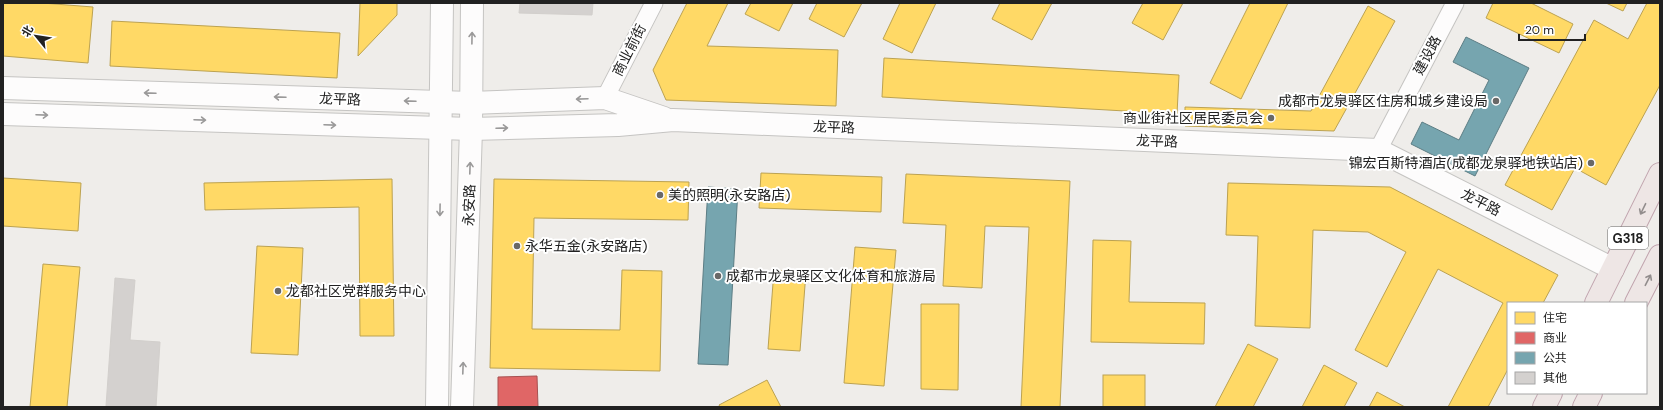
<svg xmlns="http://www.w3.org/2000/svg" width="1663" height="410" viewBox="0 0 1663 410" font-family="'DM Sans','Noto Sans SC',sans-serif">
	<rect width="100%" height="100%" fill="#efedea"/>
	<g fill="#ffd966" stroke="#bca251">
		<path d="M3,3H42L93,7L88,63L3,56Z"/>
		<path d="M360,3H397V15L358,56Z"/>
		<path d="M687,3H728L707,46L838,50L836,106L666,100L653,70Z"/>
		<path d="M751,3H793L779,31L745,14Z"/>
		<path d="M817,3H862L844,37L809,19Z"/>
		<path d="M900,3H936L912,53L883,39Z"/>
		<path d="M1000,3H1052L1032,40L992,19Z"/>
		<path d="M1143,3H1183L1163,40L1132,23Z"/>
		<path d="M1250,3H1288L1241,99L1210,83Z"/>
		<path d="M1493,3H1531L1573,24L1559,53L1486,18Z"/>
		<path d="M1606,3H1627L1623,11Z"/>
		<path d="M1647,3H1660V85L1606,185L1575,168L1552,210L1505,185L1594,20L1628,39Z"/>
		<path d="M1368,6L1395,21L1334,131L1185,126V107L1311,111Z"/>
		<path d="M112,21L340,33L337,78L110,66Z"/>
		<path d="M884,58L1179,75L1177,114L882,97Z"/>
		<path d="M761,173L882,177L881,212L759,208Z"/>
		<path d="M906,174L1070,181L1060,407H1021L1029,227L985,226L982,288L943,286L946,225L903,223Z"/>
		<path d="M3,178L81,183L78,231L3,226Z"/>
		<path d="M392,179L394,336H360L359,207L205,210L204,183Z"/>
		<path d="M494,179L689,182L688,220L534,218L532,329L620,330L622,270L662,271L660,371L490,368Z"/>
		<path d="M1228,183L1390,187L1558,275L1543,303H1508V369L1488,407H1448L1503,303L1438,269L1387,367L1355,350L1406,252L1368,232L1313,230L1310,328L1255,326L1258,236L1226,235Z"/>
		<path d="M1093,240L1131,241L1129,302L1205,303L1204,344L1091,342Z"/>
		<path d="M257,246L303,248L298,355L251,353Z"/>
		<path d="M855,247L896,250L884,386L844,383Z"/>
		<path d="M43,264L80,267L67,407H30Z"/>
		<path d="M774,270L806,272L800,351L768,349Z"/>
		<path d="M921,304H959L958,390L921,389Z"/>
		<path d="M1248,344L1278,359L1253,407H1215Z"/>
		<path d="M1324,365L1357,383L1344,407H1302Z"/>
		<rect x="1103" y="375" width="42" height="32"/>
		<path d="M767,380L781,407H720L719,405Z"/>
		<path d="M1377,392L1405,407H1369Z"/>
	</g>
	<path fill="#e06666" stroke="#a75151" d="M537,376L538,407H498V377Z"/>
	<g fill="#76a5af" stroke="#5c7d84">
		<path d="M1466,37L1529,68L1475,176L1411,144L1422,122L1459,140L1489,80L1453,62Z"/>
		<path d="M708,187L738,189L728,365L698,364Z"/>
	</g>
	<g fill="#d4d1cf" stroke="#d2cfcc">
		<path d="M520,3H593L592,15L519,13Z"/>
		<path d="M115,278L135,280L130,340L160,342L156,407L106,406Z"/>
	</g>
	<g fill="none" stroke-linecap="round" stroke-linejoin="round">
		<g stroke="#c5c4c2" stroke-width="19">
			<g id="minor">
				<path d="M605,98L654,3"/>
				<path d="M1378,150L1455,3"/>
			</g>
		</g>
		<g stroke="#c5c4c2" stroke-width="24">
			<g id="tertiary">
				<path d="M3,88L471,103L605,98L664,118"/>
				<path d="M3,114L471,129L618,125L673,120L1378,150L1613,269"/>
				<path d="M437,407L442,3"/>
				<path d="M462,407L471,129L472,3"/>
			</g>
		</g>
		<g stroke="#c1a4ae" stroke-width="24">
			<g id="trunk">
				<path d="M1596,303L1660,174"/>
				<path d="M1636,303L1660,256"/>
				<path d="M1544,407L1551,393"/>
				<path d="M1584,407L1591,393"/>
			</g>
		</g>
		<use href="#minor" stroke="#fdfcfc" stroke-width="17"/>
		<use href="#tertiary" stroke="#fdfcfc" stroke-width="22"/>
		<use href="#trunk" stroke="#eee6e5" stroke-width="22"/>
	</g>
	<defs><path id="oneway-shaft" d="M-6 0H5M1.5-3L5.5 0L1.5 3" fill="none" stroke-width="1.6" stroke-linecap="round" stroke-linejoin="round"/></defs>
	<g stroke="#9a9999">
		<use href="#oneway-shaft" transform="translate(472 38) rotate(-89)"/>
		<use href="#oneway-shaft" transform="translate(150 93) rotate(-178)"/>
		<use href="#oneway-shaft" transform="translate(280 97) rotate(-178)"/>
		<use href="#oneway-shaft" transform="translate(582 99) rotate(178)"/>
		<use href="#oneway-shaft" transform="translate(410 101) rotate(-178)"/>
		<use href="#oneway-shaft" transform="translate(42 115) rotate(2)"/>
		<use href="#oneway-shaft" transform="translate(200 120) rotate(2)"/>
		<use href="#oneway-shaft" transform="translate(330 125) rotate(2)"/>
		<use href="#oneway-shaft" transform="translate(502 128) rotate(-2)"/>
		<use href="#oneway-shaft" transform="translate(470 168) rotate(-88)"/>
		<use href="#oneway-shaft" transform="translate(440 210) rotate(91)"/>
		<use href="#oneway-shaft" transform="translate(463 368) rotate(-88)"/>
	</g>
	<g stroke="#928d8d">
		<use href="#oneway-shaft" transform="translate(1643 209) rotate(116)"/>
		<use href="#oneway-shaft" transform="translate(1648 280) rotate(-63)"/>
	</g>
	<g fill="#696867" stroke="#fff" stroke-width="1.5">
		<circle cx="1496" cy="101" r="4"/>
		<circle cx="1271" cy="118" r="4"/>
		<circle cx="1591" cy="163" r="4"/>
		<circle cx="660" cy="195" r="4"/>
		<circle cx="517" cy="246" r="4"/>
		<circle cx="718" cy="276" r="4"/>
		<circle cx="278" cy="291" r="4"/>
	</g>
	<g text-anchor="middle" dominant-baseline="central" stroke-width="4" stroke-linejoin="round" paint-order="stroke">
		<rect fill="#fff" stroke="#646464" stroke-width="1" x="1608" y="227" width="40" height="22" rx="3"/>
		<g font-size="13" font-weight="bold" fill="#212121">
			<text x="1628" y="238">G318</text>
		</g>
		<g font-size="14" fill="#212121" stroke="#fff">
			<text transform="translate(629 50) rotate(-63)">商业前街</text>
			<text transform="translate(1427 55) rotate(-62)">建设路</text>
			<text transform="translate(340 99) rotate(2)">龙平路</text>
			<text transform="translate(834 127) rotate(2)">龙平路</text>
			<text transform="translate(1157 141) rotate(2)">龙平路</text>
			<text transform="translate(1481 202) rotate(27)">龙平路</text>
			<text transform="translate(469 205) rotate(-88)">永安路</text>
		</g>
		<g font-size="14" fill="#212121" stroke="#fff" text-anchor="start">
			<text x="1488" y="101" text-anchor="end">成都市龙泉驿区住房和城乡建设局</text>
			<text x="1263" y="118" text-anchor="end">商业街社区居民委员会</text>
			<text x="1583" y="163" text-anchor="end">锦宏百斯特酒店(成都龙泉驿地铁站店)</text>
			<text x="668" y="195">美的照明(永安路店)</text>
			<text x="525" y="246">永华五金(永安路店)</text>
			<text x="726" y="276">成都市龙泉驿区文化体育和旅游局</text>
			<text x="286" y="291">龙都社区党群服务中心</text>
		</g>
	</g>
	<rect width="1663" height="410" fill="none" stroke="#212121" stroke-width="8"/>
	<rect x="1507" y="302" width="140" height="92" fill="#ffffff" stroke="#a6a6a6"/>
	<rect x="1515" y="312" width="20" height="12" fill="#ffd966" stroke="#a6a6a6"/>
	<text x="1543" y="322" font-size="12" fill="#212121">住宅</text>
	<rect x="1515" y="332" width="20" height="12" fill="#e06666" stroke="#a6a6a6"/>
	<text x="1543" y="342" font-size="12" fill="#212121">商业</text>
	<rect x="1515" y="352" width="20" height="12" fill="#76a5af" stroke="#a6a6a6"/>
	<text x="1543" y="362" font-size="12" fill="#212121">公共</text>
	<rect x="1515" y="372" width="20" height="12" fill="#d4d1cf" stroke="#a6a6a6"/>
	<text x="1543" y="382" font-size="12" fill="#212121">其他</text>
	<g transform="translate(36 36) rotate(300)" stroke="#ffffff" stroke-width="3" paint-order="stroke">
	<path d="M0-3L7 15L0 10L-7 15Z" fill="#212121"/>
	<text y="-6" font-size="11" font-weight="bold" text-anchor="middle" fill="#212121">北</text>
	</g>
	<path d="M1519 34v6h66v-6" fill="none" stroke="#212121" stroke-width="2"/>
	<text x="1525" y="34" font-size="12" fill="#212121" stroke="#ffffff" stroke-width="3" paint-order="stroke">20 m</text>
</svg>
